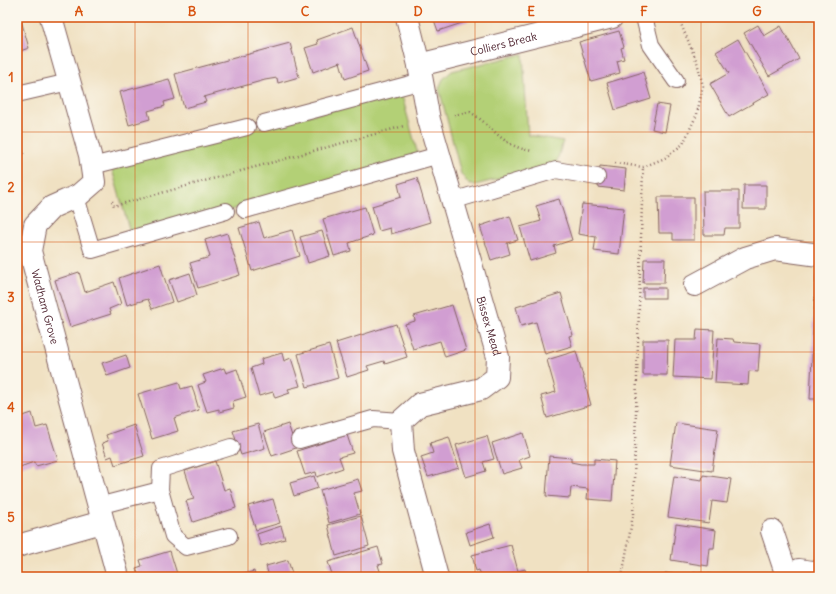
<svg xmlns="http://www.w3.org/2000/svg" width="836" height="594" viewBox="0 0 836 594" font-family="Delius,sans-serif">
	<rect width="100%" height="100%" fill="#fbf7ec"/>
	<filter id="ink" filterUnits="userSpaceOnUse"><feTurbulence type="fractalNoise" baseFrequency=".025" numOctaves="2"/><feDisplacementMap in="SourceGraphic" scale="8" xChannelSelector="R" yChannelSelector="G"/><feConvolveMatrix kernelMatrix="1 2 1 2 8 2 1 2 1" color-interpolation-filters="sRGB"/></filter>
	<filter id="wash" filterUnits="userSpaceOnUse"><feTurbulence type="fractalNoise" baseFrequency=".012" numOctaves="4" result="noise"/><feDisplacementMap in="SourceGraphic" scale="16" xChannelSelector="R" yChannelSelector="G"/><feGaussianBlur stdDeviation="0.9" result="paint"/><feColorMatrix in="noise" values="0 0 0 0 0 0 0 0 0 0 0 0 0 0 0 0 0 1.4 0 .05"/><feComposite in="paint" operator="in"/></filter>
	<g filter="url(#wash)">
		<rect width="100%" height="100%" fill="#f0e1c2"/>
		<g fill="#b3d076" stroke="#7e7850">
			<path d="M523,54L528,135L563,141L556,164L475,185L468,183L461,174L439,88L443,79L452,71Z"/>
			<path d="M401,92L418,155L132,239L111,166Z"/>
		</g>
		<g id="blocks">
			<g fill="#d19ed2">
				<path d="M433,17H477V18L438,31Z"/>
				<path d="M21,20L29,48L17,52V21Z"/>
				<path d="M758,25L764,36L781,26L799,59L769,76L744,33Z"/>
				<path d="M353,27L368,71L345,79L340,62L313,72L305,48L318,44L317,40Z"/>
				<path d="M619,31L624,47L621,48L624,59L617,61L620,73L591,81L579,42Z"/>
				<path d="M738,39L769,94L729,117L710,84L729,73L716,52Z"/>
				<path d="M290,43L299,77L278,83L277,78L265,80L204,97L206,102L184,108L175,74Z"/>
				<path d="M643,72L651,99L615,110L607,83Z"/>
				<path d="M169,79L175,99L164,102L165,106L148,111L150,119L129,125L120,92Z"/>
				<path d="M657,104L670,106L665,132L652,129Z"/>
				<path d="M17,134L24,154L17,156Z"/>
				<path d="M600,166L626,169L624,190L598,187Z"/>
				<path d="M417,178L430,222L391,234L390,228L379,231L372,206L401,197L398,184Z"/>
				<path d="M744,185H766V209H743Z"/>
				<path d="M703,191H739V228H725L724,235H704Z"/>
				<path d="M658,197H694V240H673V233H659Z"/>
				<path d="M559,199L572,240L554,246L556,253L530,261L520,227L541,221L536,206Z"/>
				<path d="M582,204L624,208L619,254L594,251L596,237L578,234Z"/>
				<path d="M365,207L373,235L349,243L351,251L334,256L323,219Z"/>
				<path d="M819,215V229L814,227Z"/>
				<path d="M510,216L518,240L507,243L510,254L491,260L480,226Z"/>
				<path d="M259,222L264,238L292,230L300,256L252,271L239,228Z"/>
				<path d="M322,231L330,256L308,263L300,237Z"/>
				<path d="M227,233L240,275L198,288L190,263L210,257L205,240Z"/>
				<path d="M644,259H665L664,283H643Z"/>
				<path d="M160,264L172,302L152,309L148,299L127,305L119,278Z"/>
				<path d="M79,272L85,292L114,282L121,304L109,309L111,314L70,327L55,280Z"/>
				<path d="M190,273L197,295L177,302L169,280Z"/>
				<path d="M816,275H819V399H810Z"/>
				<rect x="643" y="288" width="22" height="10"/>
				<path d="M561,293L573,335L569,336L572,346L545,354L536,322L521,326L516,307Z"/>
				<path d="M452,305L466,350L445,357L440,341L413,349L405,324L415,321L414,316Z"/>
				<path d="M396,324L407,357L385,364L384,361L367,366L369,370L347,377L336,343Z"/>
				<path d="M697,329L714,330L711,379L673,377L675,340H696Z"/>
				<path d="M718,338L733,339L734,342L760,344L758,372L749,371L748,385L715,383Z"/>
				<path d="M643,340H668L667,375H643Z"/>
				<path d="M329,345L338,378L307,387L298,354Z"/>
				<path d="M576,351L591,405L547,418L541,396L556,392L547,360Z"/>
				<path d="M282,353L284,361L291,358L300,386L288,389L290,393L275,398L273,392L259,396L251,368L262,364L261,359Z"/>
				<path d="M126,355L130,368L107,376L102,363Z"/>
				<path d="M224,368L226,373L237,369L246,397L233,401L234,408L219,412V409L207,412L198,385L206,382L203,375Z"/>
				<path d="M179,382L181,389L192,386L199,410L174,418L178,431L152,439L138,394Z"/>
				<path d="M32,413L36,428L47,425L58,460L36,466L34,462L17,468V436L19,435L17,418Z"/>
				<path d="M676,423L718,429L712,471L670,465Z"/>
				<path d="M258,424L265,448L241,455L233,431Z"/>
				<path d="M288,424L296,448L272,456L264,432Z"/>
				<path d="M134,425L144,456L115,465L112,456L107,458L102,443L108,441L106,435Z"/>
				<path d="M523,433L530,456L519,460L522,468L502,474L492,443Z"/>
				<path d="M347,435L353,453L339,457L343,468L317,477L316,472L305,475L297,451Z"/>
				<path d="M487,436L494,459L483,462L486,471L466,477L456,445Z"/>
				<path d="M449,437L459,468L428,477L421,457L433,453L430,443Z"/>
				<path d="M549,456L571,458V462L581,464H594V459L615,461L612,501L587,499L588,489L571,487L570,498L546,496Z"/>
				<path d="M215,461L224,490L230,488L236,508L193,522L186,501L194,499L185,471Z"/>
				<path d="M703,475L731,479L727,503L712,501L709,523L668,517L674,476L702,480Z"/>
				<path d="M314,476L318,488L294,496L290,483Z"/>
				<path d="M358,479L362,491L354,493L360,514L329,523L320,490Z"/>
				<path d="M273,499L280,523L256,530L248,506Z"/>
				<path d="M361,516L369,546L336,556L328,525Z"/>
				<path d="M490,524L494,537L470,545L466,532Z"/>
				<path d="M676,524L716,530L714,548H710L708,566L671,560Z"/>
				<path d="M281,526L285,539L261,546L257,534Z"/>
				<path d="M511,545L518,571L525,569L527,577H482L479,570L476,571L472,555Z"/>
				<path d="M378,547L383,564L378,565L382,577H333L328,562Z"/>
				<path d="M170,551L178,577H139L136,568L142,566L140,560Z"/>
				<path d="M288,560L293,577H269L266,566Z"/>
				<path d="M254,571L255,577H234Z"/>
				<path d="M694,572L724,576V577H694Z"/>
				<path d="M665,573L687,576V577H665Z"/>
			</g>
		</g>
	</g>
	<g filter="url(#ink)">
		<use href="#blocks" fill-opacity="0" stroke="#846360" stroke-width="1"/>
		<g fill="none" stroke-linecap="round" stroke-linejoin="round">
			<g stroke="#846360" stroke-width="18">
				<g id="lane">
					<path d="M644,17L651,45L676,81"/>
					<path d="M17,94L69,82"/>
					<path d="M264,123L422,81"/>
					<path d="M92,166L247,127"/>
					<path d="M76,197L92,250L226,211"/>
					<path d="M452,201L556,170L597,177"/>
					<path d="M245,210L439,155"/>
					<path d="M299,440L373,419L401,421"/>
					<path d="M160,490L161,469L231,447"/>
					<path d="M98,506L160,490L173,536L186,547L229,536"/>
				</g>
			</g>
			<g stroke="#846360" stroke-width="24">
				<g id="street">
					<path id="s1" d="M51,17L90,155L94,182L79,195L52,207L35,225L30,251L118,577"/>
					<path id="s2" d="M407,17L419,65L429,120L498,357L497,377L481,389L420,404L401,421L403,451L437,577"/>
					<path id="s3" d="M419,65L612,17"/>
					<path d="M695,285L745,258L775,249L819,255"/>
					<path d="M772,531L787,576"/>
					<path d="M17,546L102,522"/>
					<path d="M785,577L799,570L819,573"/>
				</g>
			</g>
			<g stroke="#846360" stroke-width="2.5" stroke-dasharray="1 3" stroke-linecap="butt">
				<path d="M454,115L470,112C495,127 501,147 533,151"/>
				<path d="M615,163L643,167L665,158L683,144L697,114L703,86L697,62L678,17"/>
				<path d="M112,201L114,206L404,126"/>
				<path d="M622,577L633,515L643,167"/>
			</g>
			<use href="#lane" stroke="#fff" stroke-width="16"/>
			<use href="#street" stroke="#fff" stroke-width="22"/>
		</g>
	</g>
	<path fill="none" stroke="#d8530f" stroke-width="1" stroke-opacity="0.55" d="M135,17V577M248,17V577M361,17V577M475,17V577M588,17V577M701,17V577M17,132H819M17,242H819M17,352H819M17,462H819"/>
	<g text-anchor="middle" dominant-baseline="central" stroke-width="3" stroke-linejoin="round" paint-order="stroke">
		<g font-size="11" fill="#4a1f2b" stroke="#fbf7ec">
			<text stroke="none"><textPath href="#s3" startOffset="87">Colliers Break</textPath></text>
			<text stroke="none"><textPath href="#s1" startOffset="329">Wadham Grove</textPath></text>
			<text stroke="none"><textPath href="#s2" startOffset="320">Bissex Mead</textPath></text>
		</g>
	</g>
	<rect width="836" height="594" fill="none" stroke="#fbf7ec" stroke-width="44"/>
	<rect x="22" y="22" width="792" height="550" fill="none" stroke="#d8530f" stroke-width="1.5"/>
	<g font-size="13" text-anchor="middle" font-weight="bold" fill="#d8530f">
		<text x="79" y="16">A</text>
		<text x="192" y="16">B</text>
		<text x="305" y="16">C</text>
		<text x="418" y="16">D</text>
		<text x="531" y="16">E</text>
		<text x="644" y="16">F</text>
		<text x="757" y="16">G</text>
		<text x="11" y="82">1</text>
		<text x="11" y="192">2</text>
		<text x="11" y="302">3</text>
		<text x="11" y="412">4</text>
		<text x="11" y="522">5</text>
	</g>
</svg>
